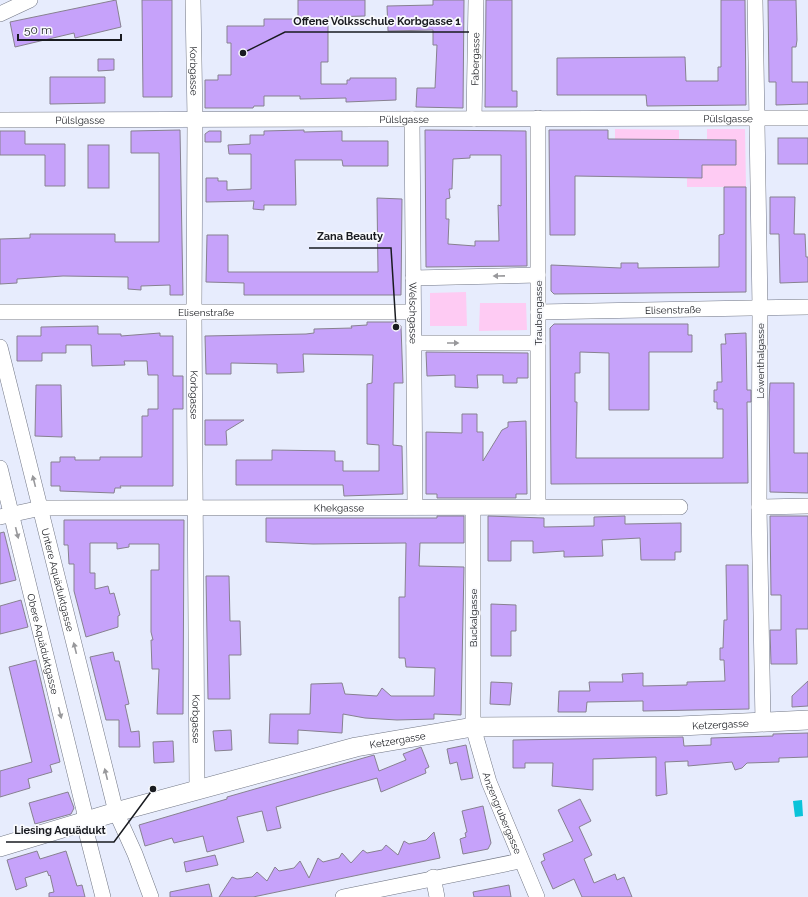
<svg xmlns="http://www.w3.org/2000/svg" width="808" height="897" viewBox="0 0 808 897" font-family="Raleway,sans-serif">
	<rect width="100%" height="100%" fill="#e7ecfd"/>
	<g fill="#fecbf3">
		<path d="M615,129L679,130V139H615Z"/>
		<path d="M707,129H745L746,187H687V178H702V165H736V140L707,139Z"/>
		<path d="M466,292L467,326H430V293Z"/>
		<path d="M480,303H526L527,330L479,331Z"/>
	</g>
	<path fill="#0bc3d9" d="M802,800L803,816L795,817L793,801Z"/>
	<g fill="#c6a2fa" stroke="#878190" fill-rule="evenodd">
		<path d="M116,0L121,27L75,38L74,33L15,47L10,22Z"/>
		<path d="M142,0H172V97H143Z"/>
		<path d="M298,0H365V16L328,17V62H321V84H347V80H350V78H396V100L346,102V98L300,99V96H264V106H254L253,108H205V80H218V75H231V43H227V26H264V19H298Z"/>
		<path d="M433,0H464L463,108L416,107L417,88H435L437,45H433V30L388,31L387,6L433,5Z"/>
		<path d="M486,0H512V91H517V107H485Z"/>
		<path d="M721,0H745L746,105L647,106L646,95H557V58L685,57L686,81H718V67H721Z"/>
		<path d="M768,0H796L797,40L796,47H792V82H808V104L776,105V82H769Z"/>
		<path d="M98,59H114V70L98,71Z"/>
		<path d="M50,77H105V103L50,104Z"/>
		<path d="M180,130L183,295H170V285L141,286V290L128,289V277L63,276L17,279V283L0,284V239L30,238V234H115V242H159V153H131V131Z"/>
		<path d="M304,130V132L342,131V141H388V166H343L342,160H295L296,205H264V210L253,209L254,201L206,202V178H218V181H227V190L251,189V154H229L228,145L250,144V135H264V131Z"/>
		<path d="M425,130L526,131L527,266L426,267ZM470,155H501V206L498,205L499,241H475V246L448,244L449,219H446V199L450,198L449,189H452L453,159L470,158Z"/>
		<path d="M549,130H608V139L736,140V165H702V178L575,176V235H550Z"/>
		<path d="M0,131H25V144H65V186H45V155H0Z"/>
		<path d="M209,131H221V142H205V134Z"/>
		<rect x="778" y="138" width="30" height="26"/>
		<rect x="88" y="145" width="21" height="43"/>
		<path d="M724,187H746V292L554,294L551,291V265L621,268V263H638V268L719,267V235L724,234Z"/>
		<path d="M770,197H795L794,234H805L806,257H808V282L780,283L779,234H770Z"/>
		<path d="M377,198L402,199L401,295H244V283L206,282L207,235H228V272H378Z"/>
		<path d="M367,322H397L401,326L403,383H394L393,445L402,446L403,494L344,496L343,485H236V460H272V450L335,451V461H343V471H379V445L367,444V384L372,383L373,355L303,354L304,372L277,373V364L231,363V374H206L205,336L306,334L314,333V329L352,328L351,326L367,325Z"/>
		<path d="M554,324H688V335H692V352H649V410H609V353L580,352V373H575V402H577L576,458H723V409H717V402H714V390H717V382H722L721,344H726L725,334L746,333L747,390H751V402H747L748,483L551,484L550,328Z"/>
		<path d="M98,326V334H121V336L160,333V336H173V376H183V409H173V486H120L121,488H115L114,493L60,491V486H51V462H60V457H75V460H100V457H142V416H148V409H158V375H148L147,361H124L125,365L92,366L91,345H66V353H42V361H17V336H41V327Z"/>
		<path d="M426,352L528,353V378H517V383H503V375H477L478,388L455,387V375L427,376Z"/>
		<path d="M770,383H794V453H808V493L770,492L769,402Z"/>
		<path d="M36,385H61L62,437L35,436Z"/>
		<path d="M462,414H477V432H483V461L502,430L508,427V422L526,421L527,494H516V498H437V494H426V432L462,433Z"/>
		<path d="M205,420H244L226,431L227,445H205Z"/>
		<path d="M437,516H464V543H420L419,566L464,567L461,715L434,714V719L397,720L365,718L343,714L342,733L298,730V744L269,743L270,714H310L311,684L342,683L345,694L377,696L382,688L391,696H434L435,668L406,667L405,658H399V597H405L406,543L313,544L266,542V518H437Z"/>
		<path d="M488,516L544,518V527L594,526V517L625,516V524L681,523V552H675V560H641L640,538L602,540L603,556L564,557V551L533,553V541H511V561H488Z"/>
		<path d="M770,516H808V629H796L797,664H771L770,630H781V595H771Z"/>
		<path d="M64,520H184L183,714H157L159,669H152L151,640H153L151,632V570H159V544H129V547L117,549V543H90V573H95V589L108,586L110,594L114,593L120,615L118,616V627L86,637L74,591V564H69L68,545H64Z"/>
		<path d="M4,532L16,580L0,584V533Z"/>
		<path d="M726,565H748L749,709L643,711V701L587,702L586,712H558L559,691H590L589,682H623L622,674L643,673V686L687,685V682L725,681L724,660H720V648H723L724,620H727Z"/>
		<path d="M206,576H229L230,621H240L241,655H229L230,699H208Z"/>
		<path d="M21,600L28,627L0,634V606Z"/>
		<path d="M491,604L516,605V631H511V656H491Z"/>
		<path d="M113,652L115,661H119L129,704L125,705L131,732L139,731L140,747H119V720H106L90,657Z"/>
		<path d="M36,660L60,762L50,765L52,772L28,779L30,788L0,797V771L32,762L9,667Z"/>
		<path d="M808,681V706L792,707V696Z"/>
		<path d="M491,682L512,683L510,705L490,704Z"/>
		<path d="M231,730L232,750L215,751L213,731Z"/>
		<path d="M808,733V757L779,758V762L747,763L742,768L735,770L732,762L688,766V761L665,762L667,794L656,796V757L593,759V790L552,786L553,763H525V768H513V740L683,737L684,746L711,745V738L773,736V734Z"/>
		<path d="M173,741L174,762L154,763L153,742Z"/>
		<path d="M466,745L473,778L461,780L457,762L450,764L447,749Z"/>
		<path d="M421,747L429,767L425,769L426,773L381,792L377,778L276,807L281,828L267,831L262,811L237,817L244,842L207,852L203,836L174,843L172,838L145,846L139,825L227,799V797L374,755L379,771L406,760L403,754Z"/>
		<path d="M68,792L74,808L71,814L35,824L29,803Z"/>
		<path d="M580,799L591,821L579,827L592,855L584,859L594,883L615,874L617,880L624,877L632,897H582L574,879L553,889L541,862L545,860L543,854L573,841L558,810Z"/>
		<path d="M483,806L491,843L488,849L463,854L460,839L466,837L465,833L467,832L462,811Z"/>
		<path d="M434,832L440,858L253,897H219L232,877L237,879L252,877L257,872L267,881L275,867L279,871L294,868L300,861L309,878L318,858L323,862L339,858L342,853L351,863L363,850L367,853L382,850L386,845L398,855L404,841L409,844L426,840Z"/>
		<path d="M37,851L40,859L66,851L77,886L82,885L85,897H49V893L54,892L50,875L49,876L47,871L25,878L27,886L16,890L7,860Z"/>
		<path d="M215,855L218,865L186,872L184,862Z"/>
		<path d="M209,884L212,897H170V892Z"/>
		<path d="M509,885L511,897H474L473,892Z"/>
	</g>
	<g fill="none" stroke-linecap="round" stroke-linejoin="round">
		<g stroke="#727785" stroke-width="16">
			<g id="minor">
				<path id="s1" d="M193,0L195,119L194,312L197,790"/>
				<path d="M755,0L760,308L759,507L763,722"/>
				<path d="M0,14L30,0"/>
				<path d="M538,118V507"/>
				<path id="s2" d="M412,119L415,507"/>
				<path id="s3" d="M474,119L476,0"/>
				<path id="s4" d="M0,120L808,118"/>
				<path d="M413,278L538,275"/>
				<path id="s5" d="M0,312H413"/>
				<path id="s6" d="M538,312L808,307"/>
				<path d="M414,343H538"/>
				<path id="s7" d="M0,347L116,812L135,854L151,897"/>
				<path id="s8" d="M0,468L84,810L87,835L103,897"/>
				<path d="M759,507L808,506"/>
				<path id="s9" d="M473,508V727L489,782L537,897"/>
				<path id="s10" d="M0,517L41,508L680,507"/>
				<path d="M433,877L437,897"/>
				<path d="M343,897L520,861"/>
			</g>
		</g>
		<g stroke="#727785" stroke-width="20">
			<g id="major">
				<path id="s11" d="M0,847L116,812L356,747L473,727L680,726L808,720"/>
			</g>
		</g>
		<use href="#minor" stroke="#fff" stroke-width="15"/>
		<use href="#major" stroke="#fff" stroke-width="19"/>
	</g>
	<defs><path id="oneway-solid" d="M-6-.8H1V-3.2L6.5 0L1 3.2V.8H-6Z"/></defs>
	<g fill="#98989b">
		<use href="#oneway-solid" transform="translate(499 276) rotate(179)"/>
		<use href="#oneway-solid" transform="translate(453 343)"/>
		<use href="#oneway-solid" transform="translate(34 481) rotate(-104)"/>
		<use href="#oneway-solid" transform="translate(17 533) rotate(76)"/>
		<use href="#oneway-solid" transform="translate(75 648) rotate(-104)"/>
		<use href="#oneway-solid" transform="translate(60 713) rotate(76)"/>
		<use href="#oneway-solid" transform="translate(106 774) rotate(-104)"/>
	</g>
	<g text-anchor="middle" dominant-baseline="central" stroke-width="3.5" stroke-linejoin="round" paint-order="stroke">
		<g font-size="10" fill="#191b20" stroke="#f9fafd">
			<text stroke="none"><textPath href="#s3" startOffset="60">Fabergasse</textPath></text>
			<text stroke="none"><textPath href="#s1" startOffset="71">Korbgasse</textPath></text>
			<text stroke="none"><textPath href="#s4" startOffset="728">Pülslgasse</textPath></text>
			<text stroke="none"><textPath href="#s4" startOffset="80">Pülslgasse</textPath></text>
			<text stroke="none"><textPath href="#s4" startOffset="404">Pülslgasse</textPath></text>
			<text stroke="none"><textPath href="#s6" startOffset="135">Elisenstraße</textPath></text>
			<text stroke="none"><textPath href="#s5" startOffset="206">Elisenstraße</textPath></text>
			<text stroke="none"><textPath href="#s2" startOffset="194">Welschgasse</textPath></text>
			<text transform="translate(538 313) rotate(-90)">Traubengasse</text>
			<text transform="translate(760 361) rotate(-90)">Löwenthalgasse</text>
			<text stroke="none"><textPath href="#s1" startOffset="395">Korbgasse</textPath></text>
			<text stroke="none"><textPath href="#s10" startOffset="340">Khekgasse</textPath></text>
			<text stroke="none"><textPath href="#s7" startOffset="240">Untere Aquäduktgasse</textPath></text>
			<text transform="translate(473 618) rotate(-90)">Buckalgasse</text>
			<text stroke="none"><textPath href="#s8" startOffset="181">Obere Aquäduktgasse</textPath></text>
			<text stroke="none"><textPath href="#s1" startOffset="719">Korbgasse</textPath></text>
			<text stroke="none"><textPath href="#s11" startOffset="736">Ketzergasse</textPath></text>
			<text stroke="none"><textPath href="#s11" startOffset="412">Ketzergasse</textPath></text>
			<text stroke="none"><textPath href="#s9" startOffset="310">Anzengrubergasse</textPath></text>
		</g>
	</g>
	<path fill="none" stroke="#191b20" stroke-width="1.5" d="M243 53L285 32H469M396 327L391 248H309M153 789L114 842H6"/>
	<g fill="#191b20" stroke="#f9fafd" stroke-width="1.5">
		<circle cx="243" cy="53" r="4"/>
		<circle cx="396" cy="327" r="4"/>
		<circle cx="153" cy="789" r="4"/>
	</g>
	<g font-size="11" text-anchor="middle" font-weight="bold" fill="#191b20" stroke="#f9fafd" stroke-width="3.5" stroke-linejoin="round" paint-order="stroke">
		<text x="377" y="25">Offene Volksschule Korbgasse 1</text>
		<text x="350" y="240">Zana Beauty</text>
		<text x="60" y="834">Liesing Aquädukt</text>
	</g>
	<path d="M18 34v6h103v-6" fill="none" stroke="#191b20" stroke-width="2"/>
	<text x="24" y="34" font-size="12" fill="#191b20" stroke="#f9fafd" stroke-width="3" paint-order="stroke">50 m</text>
</svg>
